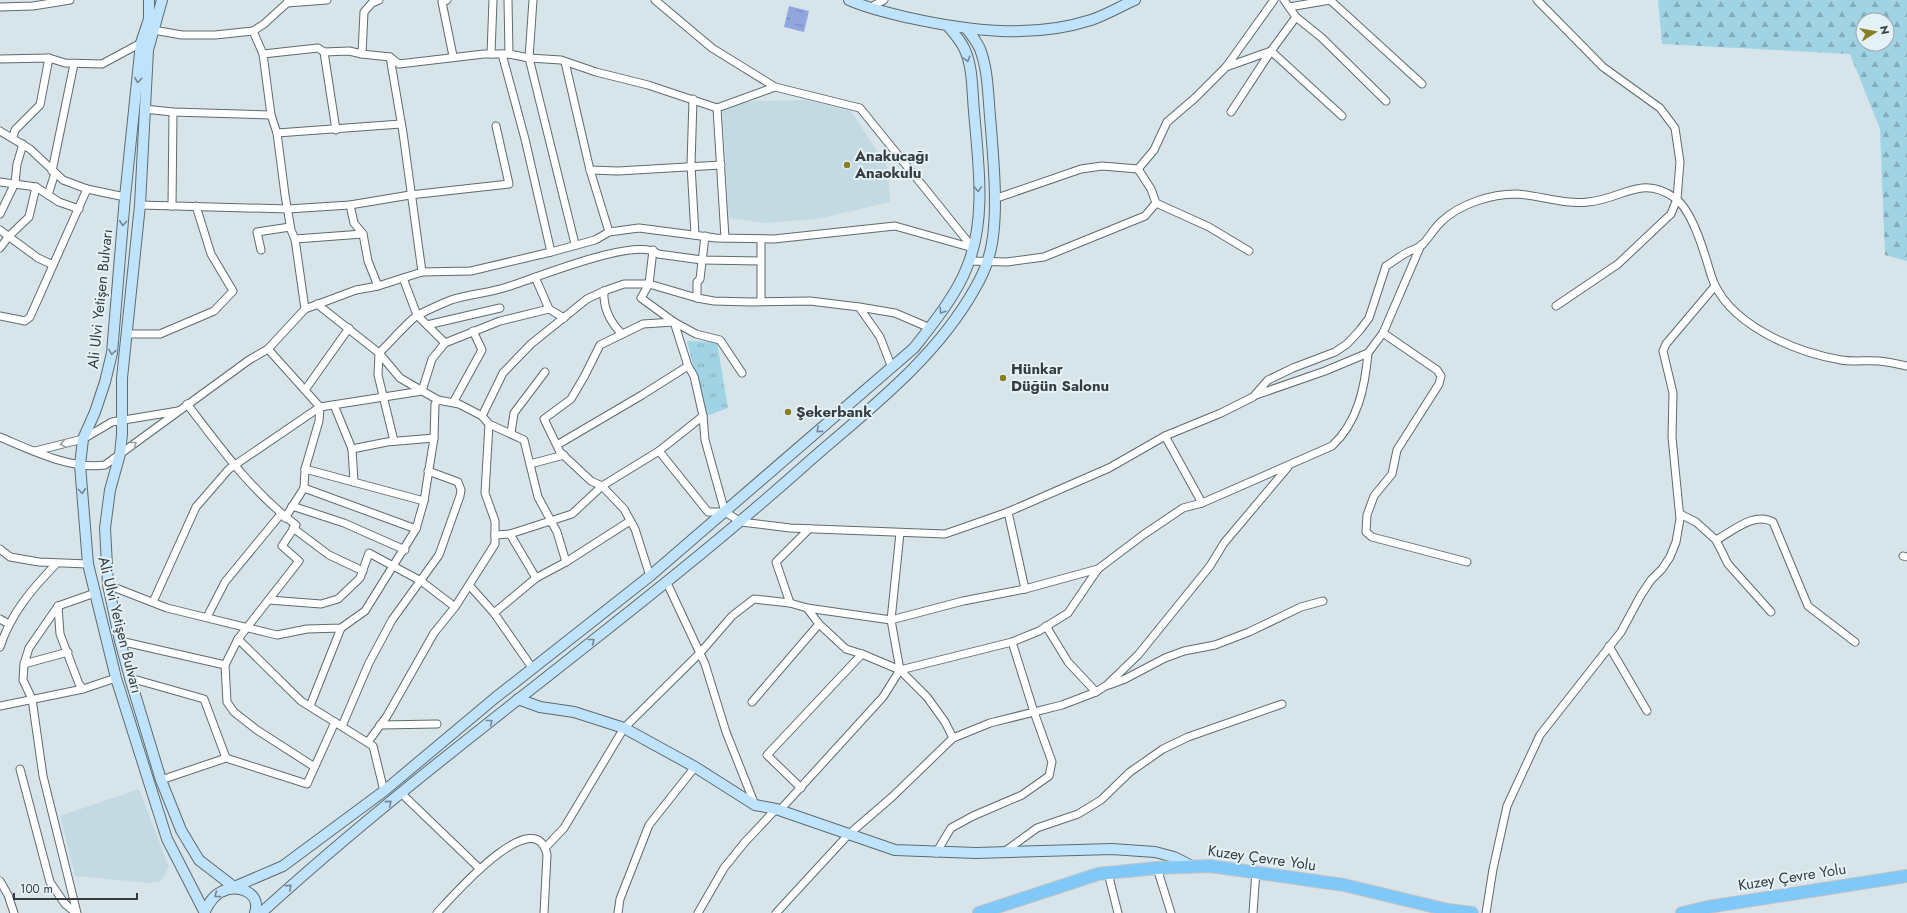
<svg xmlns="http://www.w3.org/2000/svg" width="1907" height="913" viewBox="0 0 1907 913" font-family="Jost,sans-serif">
	<defs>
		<pattern id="forest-firs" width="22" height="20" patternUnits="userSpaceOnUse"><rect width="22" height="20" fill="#a0d4e5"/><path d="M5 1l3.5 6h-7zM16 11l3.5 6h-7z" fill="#83adbb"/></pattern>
		<pattern id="park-tufts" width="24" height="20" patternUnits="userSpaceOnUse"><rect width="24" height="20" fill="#a0d4e5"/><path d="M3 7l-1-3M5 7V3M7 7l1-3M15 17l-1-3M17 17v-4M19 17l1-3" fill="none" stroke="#83adbb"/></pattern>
		<pattern id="water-ripples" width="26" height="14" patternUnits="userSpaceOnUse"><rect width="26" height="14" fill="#90a6dd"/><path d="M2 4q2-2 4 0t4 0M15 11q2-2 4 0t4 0" fill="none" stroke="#7688b5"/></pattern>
	</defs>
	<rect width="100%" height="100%" fill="#d7e5ea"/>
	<g fill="#c4dae2">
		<path d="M807,100L851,111L888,168L890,202L818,219L764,223L729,218L722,105L756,101Z"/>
		<path d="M139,789L169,867L161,881L149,883L75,876L60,816Z"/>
	</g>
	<path fill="url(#forest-firs)" fill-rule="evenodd" d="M1658,0H1907V261L1885,255L1880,129L1850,54L1662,44ZM1863,20H1887V44H1863Z"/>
	<path fill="url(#park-tufts)" d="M687,341L717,342L728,408L706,416Z"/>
	<path fill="url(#water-ripples)" d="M789,6L809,11L804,32L784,27Z"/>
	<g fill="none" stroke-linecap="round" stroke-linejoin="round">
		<g stroke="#5e6b6f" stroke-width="9">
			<g id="street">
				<path d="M447,0L442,2L453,56"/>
				<path d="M508,0L509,54"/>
				<path d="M533,0L529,58L575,244"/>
				<path d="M655,0L712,48L775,87L860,108L973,248"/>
				<path d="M1284,0L1296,17L1322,38L1386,101"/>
				<path d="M1537,0L1603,67L1660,108L1675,128L1680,162L1677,199L1671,214L1618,264L1556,306"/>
				<path d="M287,3L327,0"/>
				<path d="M0,7L33,6L70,0"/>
				<path d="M1289,7L1330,0L1422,84"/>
				<path d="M869,8L884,0"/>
				<path d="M153,30L182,35H215L253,31L264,24L287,3L288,0"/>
				<path d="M253,31L263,54L271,115L277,133L285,195L291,230L295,239L305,309"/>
				<path d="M324,52L336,130"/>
				<path d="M263,54L318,48L324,52L349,51L362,54L390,57L399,64L484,54H509L529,58L561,60L596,72L648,85L717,108L775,87"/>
				<path d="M362,54L364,12L372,3L379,0"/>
				<path d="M491,54L493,0"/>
				<path d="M502,54L525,139L551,252"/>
				<path d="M390,57L403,133L422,272"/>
				<path d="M0,59L49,58L65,63L102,64L141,43"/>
				<path d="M565,62L590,170L609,232"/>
				<path d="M1226,67L1271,51L1342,116"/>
				<path d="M693,99L691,165L695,235"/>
				<path d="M717,108L725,238"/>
				<path d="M144,109L173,112L271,115"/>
				<path d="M1231,112L1271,51L1296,17"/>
				<path d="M0,131L30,149L63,180L87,189L125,197"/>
				<path d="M277,133L401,124"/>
				<path d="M13,137L15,130L40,105L49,58"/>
				<path d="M1138,169L1151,189L1156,203L1209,227L1249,251"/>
				<path d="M590,170L618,171L721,165"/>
				<path d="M52,171L74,64"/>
				<path d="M0,182L36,187L59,202L79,209"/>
				<path d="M48,195L55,173"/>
				<path d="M994,199L1081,169L1102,166L1138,169L1154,150L1167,122L1195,98L1226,67L1274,0"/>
				<path d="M140,205L288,209L350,205L410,195L509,184L496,126"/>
				<path d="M350,205L354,223L363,234L368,261L378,286"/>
				<path d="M172,206L173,112"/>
				<path d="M0,214L15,183L17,164L23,144"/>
				<path d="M0,230L38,258L53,265"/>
				<path d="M295,239L363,234"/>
				<path d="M0,248L9,236L29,217L36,187"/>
				<path d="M261,250L257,232L290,227"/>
				<path d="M653,250L649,284L641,298L674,322L696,334L720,340L742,373"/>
				<path d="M969,261L1007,262L1044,257L1145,216L1156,203"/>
				<path d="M535,277L549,309L564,318"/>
				<path d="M403,278L417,315L445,343"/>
				<path d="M604,291C603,307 610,322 622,334"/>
				<path d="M697,298V282L700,279L705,236"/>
				<path d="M761,301V239"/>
				<path d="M317,304L379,353L400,378L438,400L459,404L482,416L489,424L524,440L538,497L557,532L566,562"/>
				<path d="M859,307L895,313L930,328"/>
				<path d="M0,316L25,321L30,317L87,189"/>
				<path d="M427,325L500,308"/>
				<path d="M1383,333L1437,370L1441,376L1439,384L1397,450L1392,474L1374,496L1367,515L1366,532L1372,537L1467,562"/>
				<path d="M126,334H160L214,311L233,291L211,254L196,206"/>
				<path d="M268,349L320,407L319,421L305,469L304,488L285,518"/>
				<path d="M305,390L349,328"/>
				<path d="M1256,395L1325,371L1368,353L1383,333L1421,245"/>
				<path d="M454,401L482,350L473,331"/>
				<path d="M187,404C220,447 252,492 296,525L282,546L299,561L238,639L225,665L227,702L234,712L257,730L313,766"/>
				<path d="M334,405L352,449L354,482"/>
				<path d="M482,416L503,373L531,344L587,299L604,291L624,284H649L697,298L714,301L751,302L810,301L859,307L880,337L892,368"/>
				<path d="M511,433L514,413L545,372"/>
				<path d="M1165,436L1202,503"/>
				<path d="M0,437C31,450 71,470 105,465L249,360L268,349L305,309L356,290L378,286L422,272L471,271L551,252L595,240L609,232L639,228L716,238L774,239L895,226L973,248"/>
				<path d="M394,441L378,375L379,353C387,346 411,318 418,315C428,310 441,304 451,300C469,294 489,293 507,287C534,279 638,235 658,254L702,260L760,261"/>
				<path d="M557,445L642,395L688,366"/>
				<path d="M352,449L387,442L434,438"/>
				<path d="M35,451L83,439L112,422L178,411"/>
				<path d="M659,451L708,512H725L741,522L790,528L945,534L1008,512L1109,468L1165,436L1221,413L1253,397L1268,380L1293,368L1335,352L1347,344L1360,330L1369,318L1386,266C1393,262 1400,256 1408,252C1412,250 1418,248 1422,245C1429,238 1434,228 1442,221C1460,204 1491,194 1516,194C1539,195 1564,205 1588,202C1623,199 1641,174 1675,198C1693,211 1705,255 1711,275C1726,324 1795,352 1841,360C1853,362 1866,360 1879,361C1888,362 1898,364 1907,366"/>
				<path d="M530,464L564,455"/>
				<path d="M305,469L424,501"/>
				<path d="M304,488L416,529"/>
				<path d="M292,506L344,523L405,550"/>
				<path d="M1008,512L1025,589"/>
				<path d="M1680,514L1696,522L1716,540C1732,532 1754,511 1773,522L1808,606L1855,642"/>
				<path d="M293,528L329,555L363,571"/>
				<path d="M900,533L891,620L900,670"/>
				<path d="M510,534L536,578"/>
				<path d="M495,535L510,534L572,514L602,486L659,451L703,416"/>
				<path d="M1716,540L1728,564L1771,612"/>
				<path d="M0,549L10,557L39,562L88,564"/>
				<path d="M1903,556L1907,557"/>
				<path d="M650,576L635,529L624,509L602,486L591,481L560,452L544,419L571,399L584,377L600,345L643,324L674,322L688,366L694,376L703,416L705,440L725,512"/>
				<path d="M667,583L705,664L726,732L755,805"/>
				<path d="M108,585L167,608L277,635L307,629L341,628L365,611L416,529L424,501L434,438L435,404L438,400"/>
				<path d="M469,585L494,613L533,669"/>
				<path d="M269,600L321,604L338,599L360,578L369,553L421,581L455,607"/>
				<path d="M153,602L196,507L229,469L320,407L422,391L432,359L445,343L500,321L549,309"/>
				<path d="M790,603L776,562L809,529"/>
				<path d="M58,606L60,634L79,684L83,689"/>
				<path d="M807,608L819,624L846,649L862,654L900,670L927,697L945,722L953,738"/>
				<path d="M494,613L536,578L566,562L630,521"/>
				<path d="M207,617L225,582L281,514"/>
				<path d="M0,619L9,624"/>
				<path d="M1046,626L1068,662L1096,692"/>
				<path d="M238,639L301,701L373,746L384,791"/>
				<path d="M120,641L225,665"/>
				<path d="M1609,646L1647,711"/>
				<path d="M0,647C11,613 32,589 56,564"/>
				<path d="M24,664L68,652"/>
				<path d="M130,678L204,699L226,758"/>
				<path d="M1109,685L1125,679L1165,658L1184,651L1215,645L1249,632L1301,607L1323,601"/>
				<path d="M752,702L819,624"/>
				<path d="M0,706L83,689L116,678"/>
				<path d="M310,706L341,628"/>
				<path d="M380,725L437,724"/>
				<path d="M342,726L369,663L392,620L439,555L460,496L461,490L458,482L428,471"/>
				<path d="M368,742L387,716L434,633L455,607L495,544V521L485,493L489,424"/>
				<path d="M20,769L50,882L65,904L76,913"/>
				<path d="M161,780L226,758L307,784L335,722"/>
				<path d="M801,788L767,755L862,654"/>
				<path d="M401,793L480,869"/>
				<path d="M780,810L883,697L900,670L1012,642L1039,631L1068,613L1098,569"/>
				<path d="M546,847L564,828L624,728L700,653L732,616L754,599L790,603L807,608L891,620L963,601L1025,589L1098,569L1143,535L1183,508L1202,503L1332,446C1358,422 1365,387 1368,353"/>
				<path d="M1004,852L1037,828L1078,814L1101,800L1130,772L1163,749L1188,737L1282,704"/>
				<path d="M936,853L951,828L973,816L1022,795L1049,776L1052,762L1034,712L1012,642"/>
				<path d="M1157,868L1171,913"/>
				<path d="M1108,873L1118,913"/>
				<path d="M0,881L8,895L14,913"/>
				<path d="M77,913L43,776L32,699L23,680L24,664L29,648L58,606L95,593"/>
				<path d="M437,913C451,898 536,800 547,855L544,913"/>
				<path d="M618,913L620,899L649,825L695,767"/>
				<path d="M698,913L724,868L745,842L776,809"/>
				<path d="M776,913L848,835L892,797L953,738L990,723L1062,705L1096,692L1107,685L1138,655L1210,566L1224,543L1288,467"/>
				<path d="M1253,913L1256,871"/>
				<path d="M1486,913L1493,869L1507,806L1540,735L1621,632L1641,595L1651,580L1662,569L1670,557L1676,542L1680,519L1672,437L1673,393L1663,351L1666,344L1715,286"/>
			</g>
		</g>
		<g stroke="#5e6b6f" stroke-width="12">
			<g id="secondary">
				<path d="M149,0V19L141,43L125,197L112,353L105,382L95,412L83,439L80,465L88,564L116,678L167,839L205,913"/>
				<path d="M162,0L148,50L140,205L122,378V434L120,454L110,490L105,528L108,585L120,641L130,678L161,780L181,830L199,860L234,887L283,866L384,791L495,698L650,576L914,348C932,325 957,294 967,267C987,219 978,161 974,111C972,91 973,66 964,48C960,40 954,33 948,26"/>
				<path d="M849,0C869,9 889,13 910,18C969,31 1032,39 1091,20C1106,15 1121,6 1135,0"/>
				<path d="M518,699L540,707L574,712L624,728L695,767L755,805L776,809L895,850L976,853L1112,849L1155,852L1174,857L1192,866"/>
				<path d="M205,911C209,903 213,896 221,892C236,883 262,892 255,913"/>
				<path d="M261,913C434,755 629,622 805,465C865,412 934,361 974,290C980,280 986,268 989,256C1000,220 993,155 990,116C988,94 988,70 980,49C977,42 972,36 967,29"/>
			</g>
		</g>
		<g stroke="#c3c4c5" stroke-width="14">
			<g id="primary">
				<path d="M979,913L1098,874L1157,868L1210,866L1344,885L1448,910L1472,913"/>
				<path d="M1682,913L1708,907L1907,876"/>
			</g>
		</g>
		<use href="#street" stroke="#fff" stroke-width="7"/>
		<use href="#secondary" stroke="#c0e3fc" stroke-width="10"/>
		<use href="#primary" stroke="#80c8f8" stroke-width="12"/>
	</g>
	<defs><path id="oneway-chevron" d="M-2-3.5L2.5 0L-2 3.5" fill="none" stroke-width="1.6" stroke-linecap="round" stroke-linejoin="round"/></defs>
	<g stroke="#758794">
		<use href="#oneway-chevron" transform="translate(967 59) rotate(75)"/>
		<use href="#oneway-chevron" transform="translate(138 80) rotate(96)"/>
		<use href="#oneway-chevron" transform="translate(978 189) rotate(88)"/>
		<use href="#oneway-chevron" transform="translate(123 223) rotate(95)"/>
		<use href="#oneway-chevron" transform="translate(942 311) rotate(124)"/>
		<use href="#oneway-chevron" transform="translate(112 352) rotate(99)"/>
		<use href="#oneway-chevron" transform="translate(819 430) rotate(139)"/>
		<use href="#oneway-chevron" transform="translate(82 491) rotate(85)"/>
		<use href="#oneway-chevron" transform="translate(592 641) rotate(-38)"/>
		<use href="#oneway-chevron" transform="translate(490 722) rotate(-39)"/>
		<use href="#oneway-chevron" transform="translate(389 803) rotate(-40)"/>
		<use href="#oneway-chevron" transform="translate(289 887) rotate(-42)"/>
		<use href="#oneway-chevron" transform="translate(217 895) rotate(143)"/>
	</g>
	<g stroke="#9b9e9e">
		<use href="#oneway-chevron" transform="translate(63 444) rotate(166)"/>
		<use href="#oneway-chevron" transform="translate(134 444) rotate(-36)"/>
	</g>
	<g fill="#887e25" stroke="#e4f2f7" stroke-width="1.5">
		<circle cx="847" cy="165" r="4"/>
		<circle cx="1003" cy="378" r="4"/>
		<circle cx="788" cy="412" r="4"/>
	</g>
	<g text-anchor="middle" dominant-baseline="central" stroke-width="4" stroke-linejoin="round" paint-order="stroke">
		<g font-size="15" font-weight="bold" fill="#373c3e" stroke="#e4f2f7" text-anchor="start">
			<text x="855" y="156">Anakucağı<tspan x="855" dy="17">Anaokulu</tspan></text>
			<text x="1011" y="369">Hünkar<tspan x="1011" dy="17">Düğün Salonu</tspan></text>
			<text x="796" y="412">Şekerbank</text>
		</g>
		<g font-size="15" fill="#373c3e" stroke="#e4f2f7">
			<text transform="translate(100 299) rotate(-84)">Ali Ulvi Yetişen Bulvarı</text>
			<text transform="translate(120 625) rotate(76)">Ali Ulvi Yetişen Bulvarı</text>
			<text transform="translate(1262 858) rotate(8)">Kuzey Çevre Yolu</text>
			<text transform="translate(1792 877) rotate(-9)">Kuzey Çevre Yolu</text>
		</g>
	</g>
	<g transform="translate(1875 32) rotate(79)"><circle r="19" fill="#e4f2f7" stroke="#9fa9ad"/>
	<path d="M0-3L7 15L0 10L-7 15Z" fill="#887e25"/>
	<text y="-6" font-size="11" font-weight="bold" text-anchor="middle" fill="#373c3e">N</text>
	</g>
	<path d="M14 893v6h123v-6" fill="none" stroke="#373c3e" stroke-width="2"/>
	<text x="20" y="893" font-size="12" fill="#373c3e" stroke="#e4f2f7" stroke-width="3" paint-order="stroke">100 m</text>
</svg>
